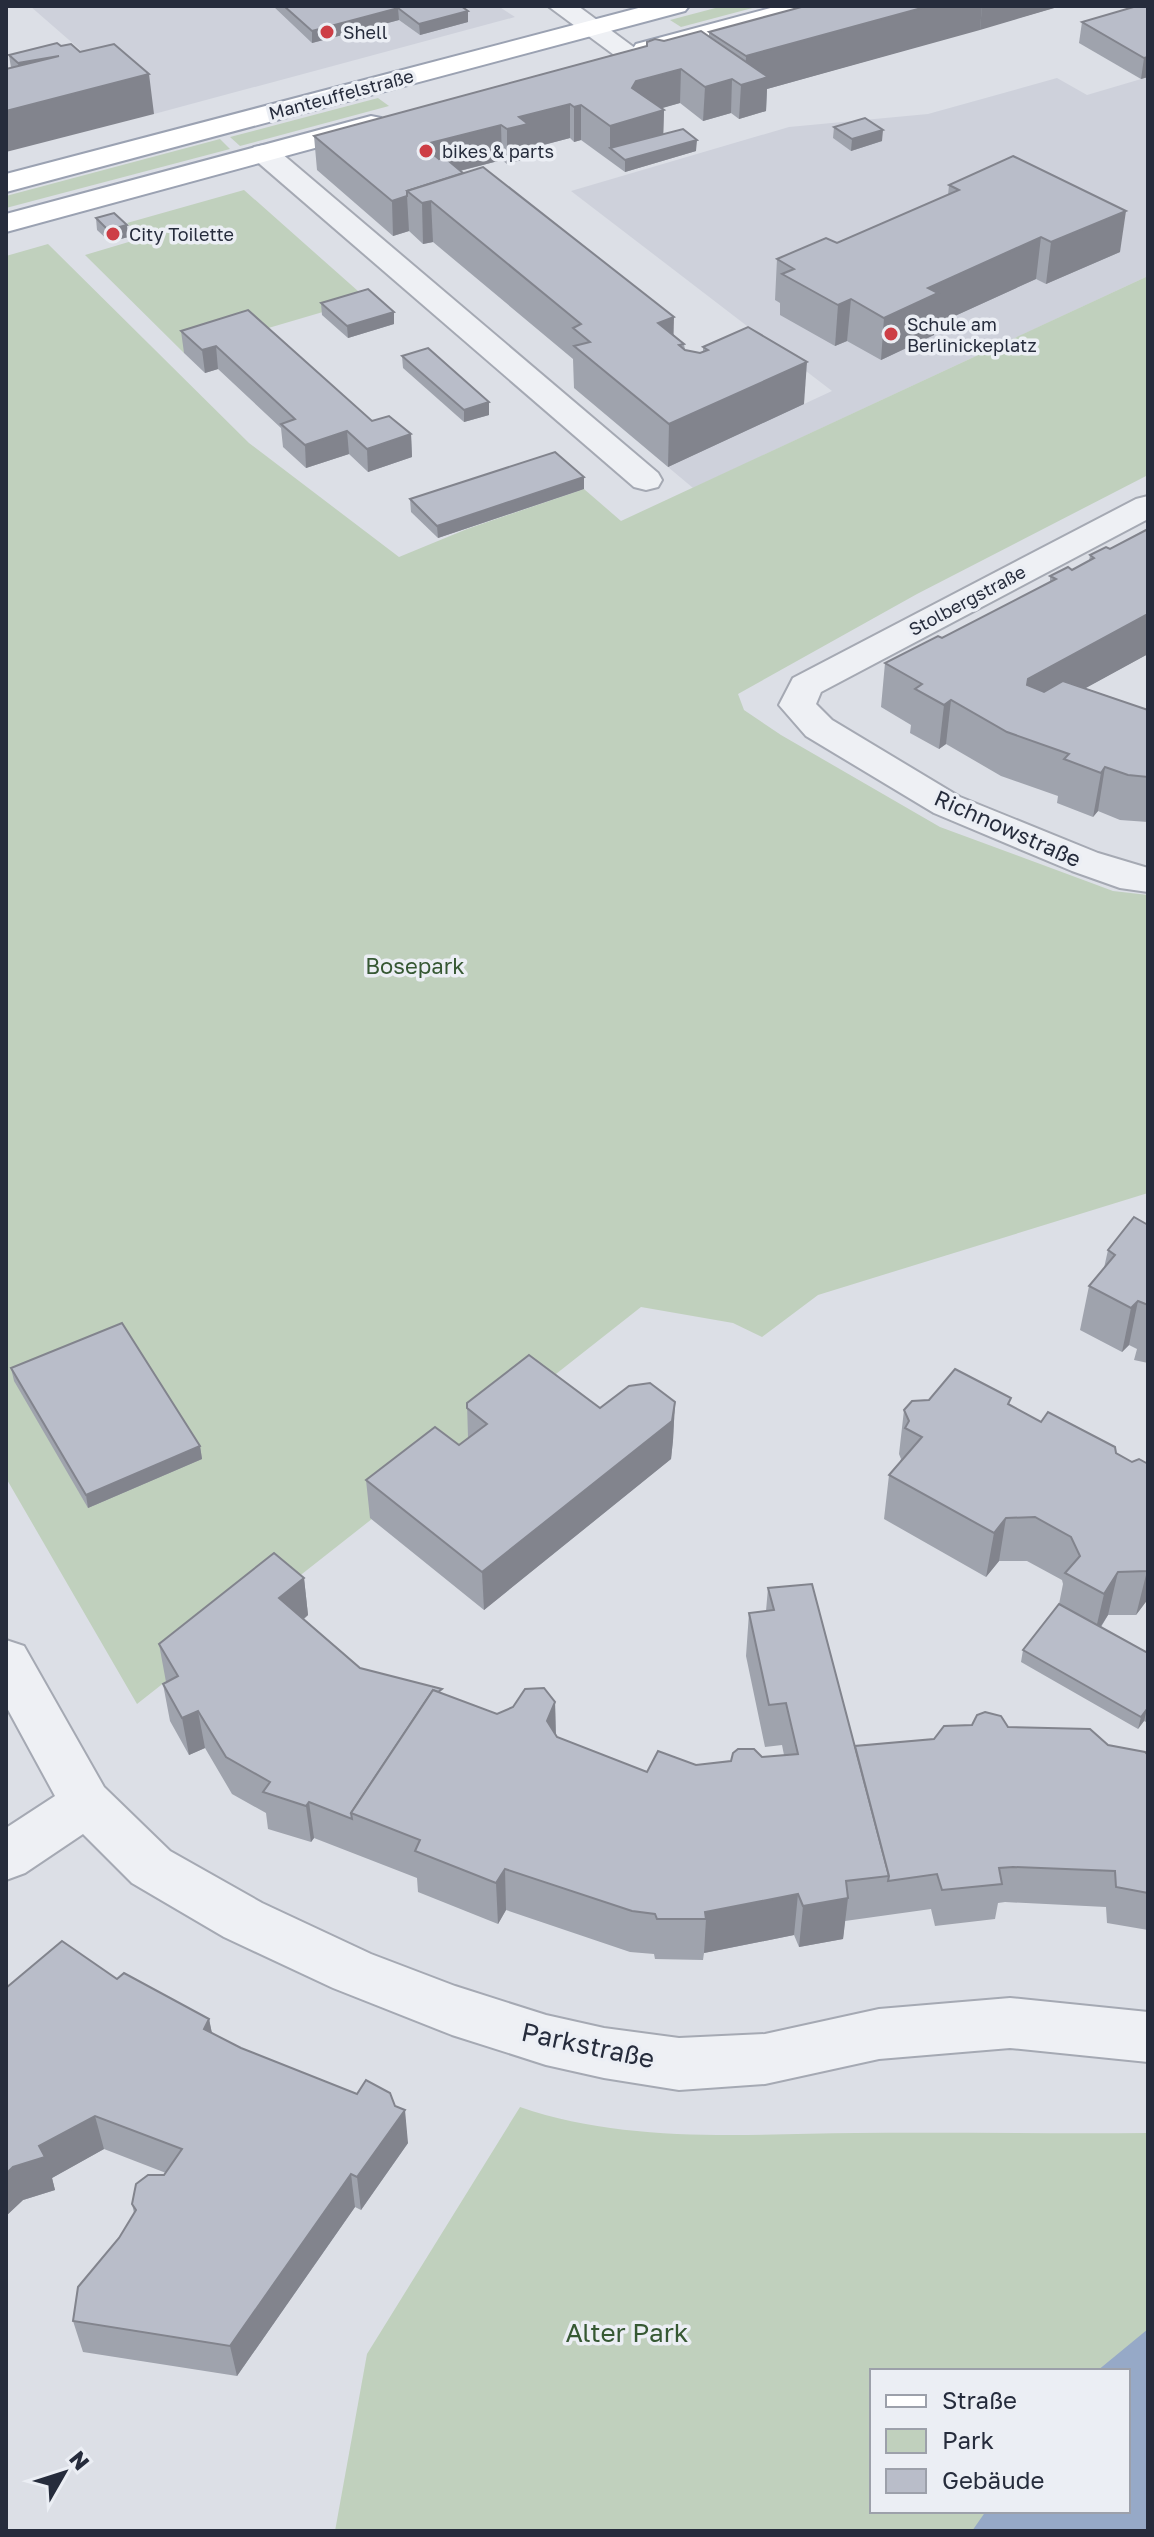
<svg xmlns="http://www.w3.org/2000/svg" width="1154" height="2537" viewBox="0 0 1154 2537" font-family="'Golos Text',sans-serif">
	<rect width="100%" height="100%" fill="#dcdfe6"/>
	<g fill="#ced1db">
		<path d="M30,6H498L515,17L154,114Z"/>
		<path d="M1148,77V276L693,488L668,467L832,391L571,191L789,127L928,114L1057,78L1087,95Z"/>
	</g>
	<g fill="#c0d0bd" fill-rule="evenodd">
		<path d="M723,6H760L681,27L670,20Z"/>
		<path d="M378,98L389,106L240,146L230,137Z"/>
		<path d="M220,139L230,149L6,208V196Z"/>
		<path d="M244,190L367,299L184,353L85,255L142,238L127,223Z"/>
		<path d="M48,244L249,443L399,557L467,529L584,489L621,521L1148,276V475L917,594L738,694L744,710L781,735L940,827L1113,891L1148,895V1193L818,1295L762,1337L733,1323L641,1307L137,1704L6,1478V256Z"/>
		<path d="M520,2107C627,2144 744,2134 856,2133C954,2132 1051,2134 1148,2133V2531H335L367,2354ZM872,2371H1128V2511H872Z"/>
	</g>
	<path fill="#96a9c7" d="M1148,2329V2531H972L986,2511H1128V2371H1097Z"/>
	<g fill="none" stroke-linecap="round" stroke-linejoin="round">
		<g stroke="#a5a9b3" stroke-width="4">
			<g id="minor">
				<path d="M548,6H578L643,54L639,60H621Z"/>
				<path d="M264,145L274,147L658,473L662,480L658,487L646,490L634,487L254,159L250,153L254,147Z"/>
				<path d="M1148,496V519L821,692L816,704L832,720L960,797L1098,853L1148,868V892L1120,888L1072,871L934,813L806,736L779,705L793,678L1136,499Z"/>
				<path d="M6,1640L24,1646L104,1787L170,1851L262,1903L371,1954L455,1986L546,2015L604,2028L679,2038L765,2034L879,2009L1010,1998L1148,2012V2062L1010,2048L879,2059L765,2084L679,2090L604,2078L546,2065L452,2035L333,1988L224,1937L132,1883L83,1834L25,1873L6,1880V1828L55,1796L6,1706Z"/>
			</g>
		</g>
		<g stroke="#9ba2b2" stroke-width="4">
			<g id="major">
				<path d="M646,6H689L685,11L6,192V174Z"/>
				<path d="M778,6H821L817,11L645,58L636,56L632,50L636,44Z"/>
				<path d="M371,116L381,118L385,124L381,130L6,232V214Z"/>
			</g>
		</g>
		<use href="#minor" fill="#eef0f4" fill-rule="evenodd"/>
		<use href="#major" fill="#fff" fill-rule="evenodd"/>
	</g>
	<g fill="#9fa3ad">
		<path d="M273,6H461L468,11V22L420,35L399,20L312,43Z"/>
		<path d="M805,6H1061L767,89L766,111L739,119L731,113L703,121L680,103L661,108L664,110L663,134L696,151L625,172L581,140L574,142L570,138L528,149V158L507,164L502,160L460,171L674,335L684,344L685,350L700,353H703V347L804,404L668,467L574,388L573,359L433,242L423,244L409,231L393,236L317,170L314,136L664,41L709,37V32Z"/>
		<path d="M1137,6L1148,77L1141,79L1079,43L1082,22Z"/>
		<path d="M9,55L154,114L11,68Z"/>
		<path d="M834,127L882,141L851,151L833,138Z"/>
		<path d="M949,185L1120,252L1046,284L1036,279L935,325L934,335L881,360L847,341L835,346L780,315V303L775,300L777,259L837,243L948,195Z"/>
		<path d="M96,218L128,237L110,242L97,230Z"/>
		<path d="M321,303L394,324L348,338L322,315Z"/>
		<path d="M248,310L372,421L411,434L412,457L368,472L349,454L306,468L283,447L281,428L218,369L205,373L184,353L181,331Z"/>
		<path d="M402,356L489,402V415L464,422L403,368Z"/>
		<path d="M584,489L438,538L411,512L410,499Z"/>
		<path d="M1148,529V654L1085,688L1148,710V822L1120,820L1098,811L1093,817L1057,803L1058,796L1001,776L946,744L939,749L910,733L911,725L881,707L885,663L942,638L1050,582V576L1072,570L1089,561L1090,555L1110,549Z"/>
		<path d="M1148,1222V1363L1134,1360L1137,1349L1129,1345L1122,1352L1080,1330L1089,1286L1104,1268L1108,1250Z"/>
		<path d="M11,1368L200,1446L202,1459L88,1508L14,1381Z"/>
		<path d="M675,1402L673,1440L671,1459L484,1610L370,1518L366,1480L459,1445L468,1438L467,1403L600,1408Z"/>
		<path d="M1010,1405L1041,1422L1116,1453L1132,1462L1148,1464V1599L1136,1615H1108L1101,1627L1148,1653V1723L1144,1721L1138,1729L1021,1662L1023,1650L1059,1604L1063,1584L1062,1580L1027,1561H999L986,1577L884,1519L889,1475L900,1462L901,1459L899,1454L904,1410Z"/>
		<path d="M304,1578L308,1615L304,1619L360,1668L442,1694L497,1714L555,1702L556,1735L557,1737L647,1772L784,1755L782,1745L765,1747L746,1656L749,1613L766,1611L768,1588L855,1746L934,1739L1008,1727L1108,1745L1148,1755V1930L1107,1923L1106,1907L1005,1902L998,1903L995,1919L935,1926L931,1909L845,1921L843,1939L799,1947L794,1935L704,1953L703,1960L655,1959L654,1954L630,1952L506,1910L498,1924L418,1892L417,1878L314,1838L311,1842L268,1829L266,1813L232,1794L205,1748L189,1755L170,1721L163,1684L166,1682L159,1644Z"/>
		<path d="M117,1979L209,2019L212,2033L408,2143L361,2210L355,2207L237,2376L83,2352L73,2321L134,2213L132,2204L166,2173L104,2149L52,2178L55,2190L23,2200L6,2216V1988Z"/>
	</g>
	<g fill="#82848d">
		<path d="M929,6H982L980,30L767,89L766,111L739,119L741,85L745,83L746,56Z"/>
		<path d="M982,6H1061L980,30Z"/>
		<path d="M398,8L399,20L312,43V31Z"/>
		<path d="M468,11V22L420,35L419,24Z"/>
		<path d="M59,56L23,102L18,63Z"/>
		<path d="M1148,57V77L1141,79L1144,58Z"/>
		<path d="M681,69L680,103L635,116L664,110L663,145L610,148V126L636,81Z"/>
		<path d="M149,74L154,114L6,152V111Z"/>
		<path d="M732,79L731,113L703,121L705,87Z"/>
		<path d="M570,104V138L528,149V158L507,164V129L519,117Z"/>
		<path d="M581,105V140L574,142V107Z"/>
		<path d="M501,125L502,160L424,180L422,145Z"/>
		<path d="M883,130L882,141L851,151L852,139Z"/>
		<path d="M697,140L696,151L625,172V160Z"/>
		<path d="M407,196L409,231L393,236L392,201Z"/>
		<path d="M431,201L433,242L423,244L422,203Z"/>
		<path d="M1126,211L1120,252L1046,284L1051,242Z"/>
		<path d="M127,225L128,237L110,242L108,230Z"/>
		<path d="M1041,237L1036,279L935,325L934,335L881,360L884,318L928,288Z"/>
		<path d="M851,299L847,341L835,346L838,305Z"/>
		<path d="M394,312V324L348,338L347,326Z"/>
		<path d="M674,317L673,358L658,323Z"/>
		<path d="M216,346L218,369L205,373L202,350Z"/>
		<path d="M807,362L804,404L668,467L669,424Z"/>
		<path d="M489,402V415L464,422V410Z"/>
		<path d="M347,431L349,454L306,468L305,445Z"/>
		<path d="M411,434L412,457L368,472L367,449Z"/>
		<path d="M584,477V489L438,538L437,526Z"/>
		<path d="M1148,614V654L1022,723L1028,679Z"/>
		<path d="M951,700L946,744L939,749L944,705Z"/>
		<path d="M1105,767L1098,811L1093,817L1101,773Z"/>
		<path d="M1138,1301L1129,1345L1122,1352L1131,1308Z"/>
		<path d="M675,1402L673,1440L671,1459L484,1610L482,1572Z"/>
		<path d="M200,1446L202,1459L88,1508L86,1495Z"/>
		<path d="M1006,1518L999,1561L986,1577L994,1533Z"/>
		<path d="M1148,1569V1599L1136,1615L1147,1571Z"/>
		<path d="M1118,1572L1108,1615L1094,1637L1104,1594Z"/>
		<path d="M304,1578L308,1615L284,1635L279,1598Z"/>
		<path d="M555,1702L556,1744L547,1721Z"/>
		<path d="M1147,1709L1144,1721L1138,1729L1141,1717Z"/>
		<path d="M198,1711L205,1748L189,1755L182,1718Z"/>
		<path d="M309,1802L314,1838L311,1842L306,1806Z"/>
		<path d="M505,1869L506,1910L498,1924L496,1883Z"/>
		<path d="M798,1894L794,1935L704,1953L706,1919L705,1912Z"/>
		<path d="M848,1898L843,1939L799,1947L803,1906Z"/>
		<path d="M209,2019L216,2054L204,2029Z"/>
		<path d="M405,2110L408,2143L361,2210L357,2177Z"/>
		<path d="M95,2116L104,2149L52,2178L55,2190L23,2200L6,2216V2174L39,2146Z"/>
		<path d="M351,2174L355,2207L237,2376L230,2346Z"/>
	</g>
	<g fill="#b9bdc9" stroke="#82848d" stroke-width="2">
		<path d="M284,6H461L468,11L419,24L398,8L312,31Z"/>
		<path d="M805,6H929L746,56L709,32Z"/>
		<path d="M1137,6H1148V57L1144,58L1082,22Z"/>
		<path d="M701,31L768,77L741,85L732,79L705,87L681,69L636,81L632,88L664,110L610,126L581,105L574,107L570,104L519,117L528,124L507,129L501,125L422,145L439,159L444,157L463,173L407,191V196L392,201L314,136L647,46V42L655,39L664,41Z"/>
		<path d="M57,43L61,46L71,44L80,52L114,44L149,74L6,111V69L59,56L18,63L9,55Z"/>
		<path d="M865,118L883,130L852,139L834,127Z"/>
		<path d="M683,129L697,140L625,160L610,148Z"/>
		<path d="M1013,156L1126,211L1051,242L1041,237L928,288L938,293L884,318L851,299L838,305L782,274L794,269L777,259L826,238L837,243L959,190L949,185Z"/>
		<path d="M483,167L674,317L658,323L684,344L679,345L685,350L700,353L708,350L703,347L748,327L807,362L669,424L574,346L590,342L573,328L581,324L431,201L422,203L407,191Z"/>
		<path d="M114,213L127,225L108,230L96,218Z"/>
		<path d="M368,289L394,312L347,326L321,303Z"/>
		<path d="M248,310L372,421L389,416L411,434L367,449L347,431L305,445L281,424L295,419L216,346L202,350L181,331Z"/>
		<path d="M428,348L489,402L464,410L402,356Z"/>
		<path d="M555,452L584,477L437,526L410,499Z"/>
		<path d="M1148,529V614L1028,679L1027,685L1044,692L1063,681L1148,710V777L1128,775L1105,767L1101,773L1064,759L1069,754L1007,732L951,700L944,705L915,689L922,684L885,663L938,636L942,638L1056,579L1050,576L1068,567L1072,570L1094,558L1090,555L1106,547L1110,549Z"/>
		<path d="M1134,1217L1148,1225V1305L1138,1301L1131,1308L1089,1286L1115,1255L1108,1250Z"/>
		<path d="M122,1323L200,1446L86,1495L11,1368Z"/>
		<path d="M529,1355L600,1408L629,1386L650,1383L675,1402L672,1421L482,1572L366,1480L435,1427L459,1445L487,1424L467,1408V1403Z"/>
		<path d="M955,1369L1011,1398L1008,1404L1041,1422L1048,1412L1115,1447L1116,1453L1132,1462L1139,1459L1148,1464V1569L1147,1571L1118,1572L1104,1594L1065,1573L1080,1556L1071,1537L1035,1517L1006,1518L994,1533L889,1475L922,1437L905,1428L909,1421L904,1410L912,1401L929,1400Z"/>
		<path d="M274,1553L304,1578L279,1598L360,1668L442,1689L438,1692L433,1690L351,1813L352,1819L309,1802L306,1806L263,1792L270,1782L226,1757L198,1711L182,1718L163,1684L178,1676L159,1644Z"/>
		<path d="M812,1584L889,1876L846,1881L848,1898L803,1906L798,1894L705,1912L706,1919H657L655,1914L632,1911L505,1869L496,1883L415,1851L420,1840L351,1813L433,1690L497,1714L513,1707L525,1689L544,1688L555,1702L547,1721L557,1737L647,1772L658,1751L696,1765L731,1761L733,1753L738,1749H754L762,1757L798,1754L786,1703L769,1705L749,1613L774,1610L768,1588Z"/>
		<path d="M1059,1604L1148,1653V1706L1147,1709L1141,1717L1023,1650Z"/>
		<path d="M985,1712L1001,1716L1008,1727L1090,1729L1108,1745L1145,1752L1148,1755V1893L1116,1887L1115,1871L1013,1867L999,1868L1002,1884L942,1890L937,1874L888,1881L889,1876L855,1746L934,1739L944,1726L972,1725L977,1715Z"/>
		<path d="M62,1941L117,1979L124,1973L209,2019L204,2029L241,2048L357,2094L366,2080L390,2093L395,2106L405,2110L357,2177L351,2174L230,2346L73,2321L78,2287L119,2238L136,2210L132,2204L136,2184L148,2175H164L182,2149L95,2116L39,2146L45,2157L13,2167L6,2174V1988Z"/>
	</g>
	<g fill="#cd3e46" stroke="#ebeef4" stroke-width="3">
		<circle cx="327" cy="32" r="8"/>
		<circle cx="426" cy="151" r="8"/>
		<circle cx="113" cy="234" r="8"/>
		<circle cx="891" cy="334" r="8"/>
	</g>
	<g text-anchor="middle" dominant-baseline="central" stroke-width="7" stroke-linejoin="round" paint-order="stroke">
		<g font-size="18" fill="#262c3c" stroke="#ebeef4" text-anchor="start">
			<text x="343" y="32">Shell</text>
			<text x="442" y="151">bikes &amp; parts</text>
			<text x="129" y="234">City Toilette</text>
			<text x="907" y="324">Schule am<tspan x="907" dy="21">Berlinickeplatz</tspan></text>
		</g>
		<g font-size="18" fill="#262c3c" stroke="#ebeef4">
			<text transform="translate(341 94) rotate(-15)">Manteuffelstraße</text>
			<text transform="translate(967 600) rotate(-28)">Stolbergstraße</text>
		</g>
		<g font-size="22" fill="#262c3c" stroke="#ebeef4">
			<text transform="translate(1008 828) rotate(24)">Richnowstraße</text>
		</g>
		<g font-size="22" fill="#365833" stroke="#ebeef4">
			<text x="415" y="965">Bosepark</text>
		</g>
		<g font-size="26" fill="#262c3c" stroke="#ebeef4">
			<text transform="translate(588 2045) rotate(12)">Parkstraße</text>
		</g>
		<g font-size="26" fill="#365833" stroke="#ebeef4">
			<text x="627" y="2332">Alter Park</text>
		</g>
	</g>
	<rect width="1154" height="2537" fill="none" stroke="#262c3c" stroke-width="16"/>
	<rect x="870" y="2369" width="260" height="144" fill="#ebeef4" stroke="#9ca0aa" stroke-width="2"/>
	<rect x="886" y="2395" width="40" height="12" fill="#ffffff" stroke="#9ca0aa" stroke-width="2"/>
	<text x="942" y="2409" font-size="24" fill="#262c3c">Straße</text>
	<rect x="886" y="2429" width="40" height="24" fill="#c0d0bd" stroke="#9ca0aa" stroke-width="2"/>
	<text x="942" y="2449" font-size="24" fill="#262c3c">Park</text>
	<rect x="886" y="2469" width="40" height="24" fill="#b9bdc9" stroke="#9ca0aa" stroke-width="2"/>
	<text x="942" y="2489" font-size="24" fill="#262c3c">Gebäude</text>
	<g transform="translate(64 2473) rotate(51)" stroke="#ebeef4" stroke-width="6" paint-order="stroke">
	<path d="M0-6L14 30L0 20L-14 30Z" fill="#262c3c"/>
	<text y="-12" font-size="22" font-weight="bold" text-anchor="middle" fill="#262c3c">N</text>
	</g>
</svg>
